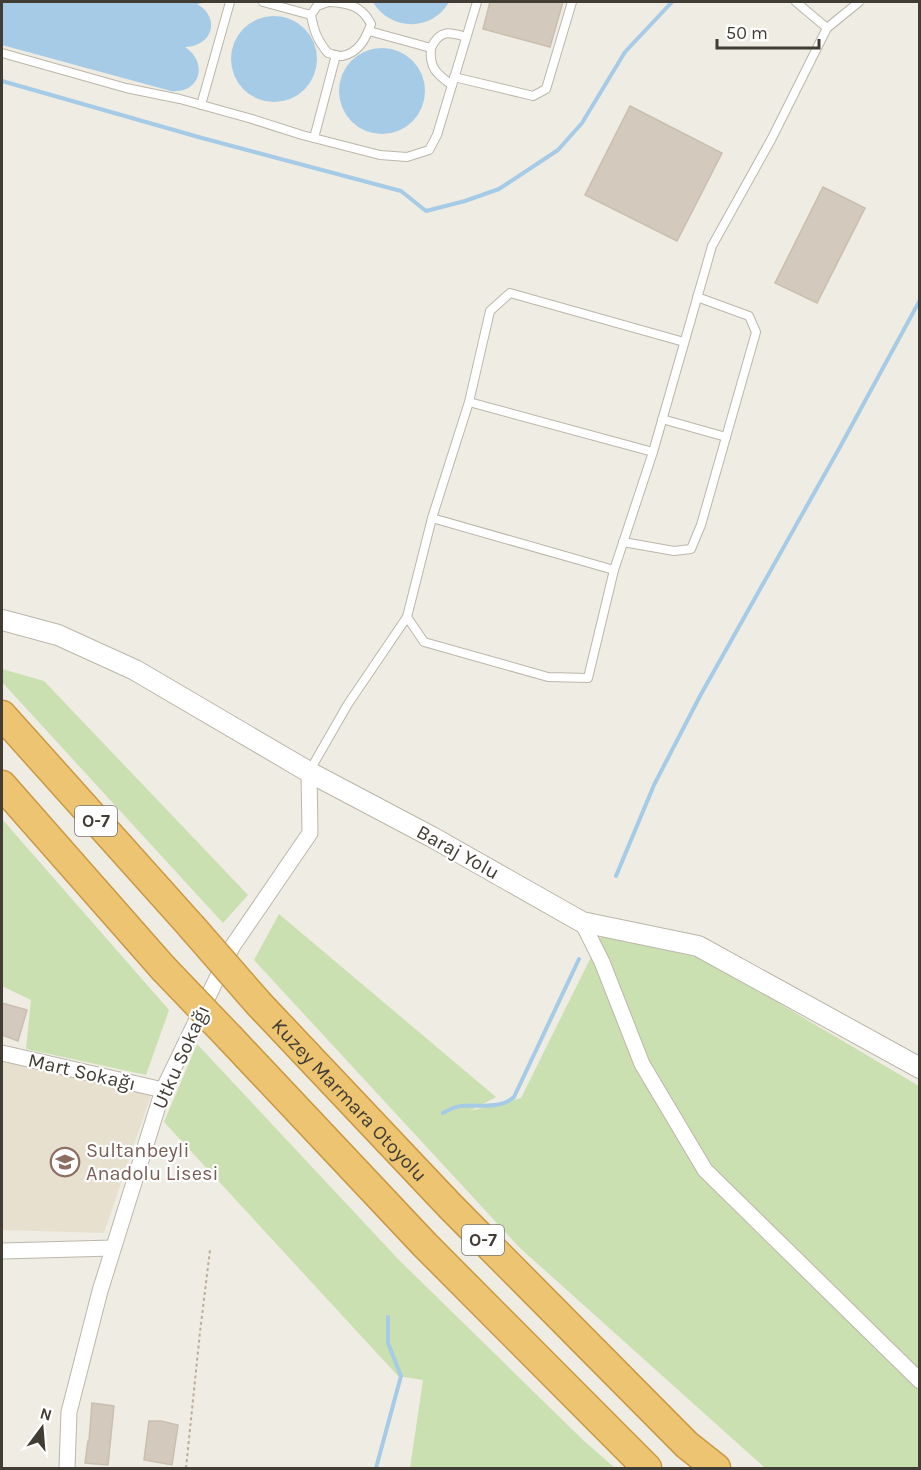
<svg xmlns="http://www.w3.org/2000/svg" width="921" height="1470" viewBox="0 0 921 1470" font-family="Karla,sans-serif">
	<rect width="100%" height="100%" fill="#efece3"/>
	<path fill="#e7e0cf" d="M2,1060L151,1095L104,1233L2,1230Z"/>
	<g fill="#cae0b0">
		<path d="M2,669L44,681L248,895L223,923L2,682Z"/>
		<path d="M2,819L169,1010L146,1075L26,1049L31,1000L2,986Z"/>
		<path d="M279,914L496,1097L470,1111L521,1098L602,935L704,959L919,1086V1468H765L520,1248L254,960Z"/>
		<path d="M197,1044L399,1260L584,1441L615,1468H410L423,1380L398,1376L164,1122Z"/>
	</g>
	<g fill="#a5cbe6">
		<path d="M2,2H209L197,4C221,18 213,46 185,47C209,63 200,94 171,91L2,45Z"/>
		<path d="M373,2H449C432,32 390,31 373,2Z"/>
		<circle cx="274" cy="59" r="43"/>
		<circle cx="382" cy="91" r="43"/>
	</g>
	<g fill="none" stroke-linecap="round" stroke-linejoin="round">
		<g stroke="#a5cbe6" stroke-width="4">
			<path d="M2,81L202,138L401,191L426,211L465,201L499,189L558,150L582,123L625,52L672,2"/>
			<path d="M616,876L654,785L700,696L840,447L920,300"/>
			<path d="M443,1113C449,1110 455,1106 462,1106C479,1104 500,1110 514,1097L579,959"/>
			<path d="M376,1468L401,1376L388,1343V1317"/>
		</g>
	</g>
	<g fill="#d3cabd" stroke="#c9bfae" stroke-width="1.5">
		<path d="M490,2H563L550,47L483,29Z"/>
		<path d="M630,106L722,153L677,241L585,195Z"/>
		<path d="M823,187L865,208L817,303L775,283Z"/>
		<path d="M2,1003L27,1010L18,1041L2,1035Z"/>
		<path d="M92,1403L114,1406L108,1465L85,1463L88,1441H89Z"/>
		<path d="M149,1421H161L178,1425L172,1465L144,1460Z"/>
	</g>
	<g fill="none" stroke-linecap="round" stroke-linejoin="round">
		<g stroke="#bcb6aa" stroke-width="10">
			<g id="service">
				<path d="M263,2L311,15"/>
				<path d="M328,2L317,6L311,15C314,31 317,40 328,53C332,54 338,56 342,56C359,53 366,38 371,24C362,6 349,3 329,2"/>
				<path d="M796,2L827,28L859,2"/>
				<path d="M369,31L431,48C440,29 449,32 466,37"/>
				<path d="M431,48C429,67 436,74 452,85"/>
				<path d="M2,53L126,88L180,99L252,119L302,135L380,155L407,157L429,150L437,135L477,2"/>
				<path d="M454,77L533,96L546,89L572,2"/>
				<path d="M201,105L230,2"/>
				<path d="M314,138L336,55"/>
				<path d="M684,342L510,293L490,311L469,402L653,452L712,246L772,138L827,28"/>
				<path d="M469,402L432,518L614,570L653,452"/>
				<path d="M662,419L726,437"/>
				<path d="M432,518L407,617L424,642L548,677L588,678L614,570"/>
				<path d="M623,542L674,551L691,549L701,525L756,332L749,316L697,297"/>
				<path d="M310,770L348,704L407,617"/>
			</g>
		</g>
		<g stroke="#bcb6aa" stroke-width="17">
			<g id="minor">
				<path d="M582,922L602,962L642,1064L705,1170L920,1381"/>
				<path d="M2,1053L163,1090"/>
				<path d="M2,1251L113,1248"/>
				<path d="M67,1468L69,1412L100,1291L163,1090L232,947L310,833L309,772"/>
			</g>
		</g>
		<g stroke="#bcb6aa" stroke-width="22">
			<path id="tertiary" d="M2,620L58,635L135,670L309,772L432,837L582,922L698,946L920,1068"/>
		</g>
		<g stroke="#ca9943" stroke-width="31">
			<g id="motorway">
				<path d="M2,715L191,926"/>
				<path d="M2,785L163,968"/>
				<path id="s1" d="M259,1004L450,1206L687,1445L716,1468"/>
				<path d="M231,1039L425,1245L647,1468"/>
			</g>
		</g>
		<path stroke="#baaf9a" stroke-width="2" stroke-dasharray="3 3" stroke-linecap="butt" d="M186,1468L200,1332L210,1250"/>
		<use href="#service" stroke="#fff" stroke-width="8"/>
		<use href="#minor" stroke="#fff" stroke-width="15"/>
		<use href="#tertiary" stroke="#fff" stroke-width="20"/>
		<use href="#motorway" stroke="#edc471" stroke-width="28"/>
		<g stroke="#ca9943" stroke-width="31" stroke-linecap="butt">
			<g id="motorway-bridge">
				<path d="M191,926L259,1004"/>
				<path d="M163,968L231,1039"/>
			</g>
		</g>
		<use href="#motorway-bridge" stroke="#edc471" stroke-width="28"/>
	</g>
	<defs>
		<g id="school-ring" transform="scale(1.5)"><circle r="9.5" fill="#fff" stroke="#8d6e63" stroke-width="1.5"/><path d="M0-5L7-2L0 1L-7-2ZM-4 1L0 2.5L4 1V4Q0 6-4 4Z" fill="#8d6e63"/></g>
	</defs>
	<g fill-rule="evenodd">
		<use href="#school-ring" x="65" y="1162"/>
	</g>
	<g text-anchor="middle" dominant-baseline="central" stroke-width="4.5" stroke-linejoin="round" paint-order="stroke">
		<g fill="#fff" stroke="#7a7671" stroke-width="1.5">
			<rect x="75" y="806" width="42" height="30" rx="4.5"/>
			<rect x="462" y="1225" width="42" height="30" rx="4.5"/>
		</g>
		<g font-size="18" font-weight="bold" fill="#413c34">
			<text x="96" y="821">O-7</text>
			<text x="483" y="1240">O-7</text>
		</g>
		<g font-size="20" fill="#413c34" stroke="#fff">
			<text transform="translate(458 852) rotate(29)">Baraj Yolu</text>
			<text transform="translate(181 1057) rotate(-66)">Utku Sokağı</text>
			<text transform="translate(82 1072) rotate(13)">Mart Sokağı</text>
			<text stroke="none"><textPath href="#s1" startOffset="132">Kuzey Marmara Otoyolu</textPath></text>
		</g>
		<g font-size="20" fill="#785e54" stroke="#fff" text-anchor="start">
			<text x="86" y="1150">Sultanbeyli<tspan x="86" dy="23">Anadolu Lisesi</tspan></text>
		</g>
	</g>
	<rect width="921" height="1470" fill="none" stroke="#413c34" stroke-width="6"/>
	<g transform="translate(42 1428) rotate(16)" stroke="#ffffff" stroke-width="4.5" paint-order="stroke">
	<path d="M0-4.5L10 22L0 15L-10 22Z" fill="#413c34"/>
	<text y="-9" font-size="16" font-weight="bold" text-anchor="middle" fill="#413c34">N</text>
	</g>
	<path d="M717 39v9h102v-9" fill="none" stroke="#413c34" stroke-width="3"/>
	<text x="726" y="39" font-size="18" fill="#413c34" stroke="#ffffff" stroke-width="4.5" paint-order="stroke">50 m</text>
</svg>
